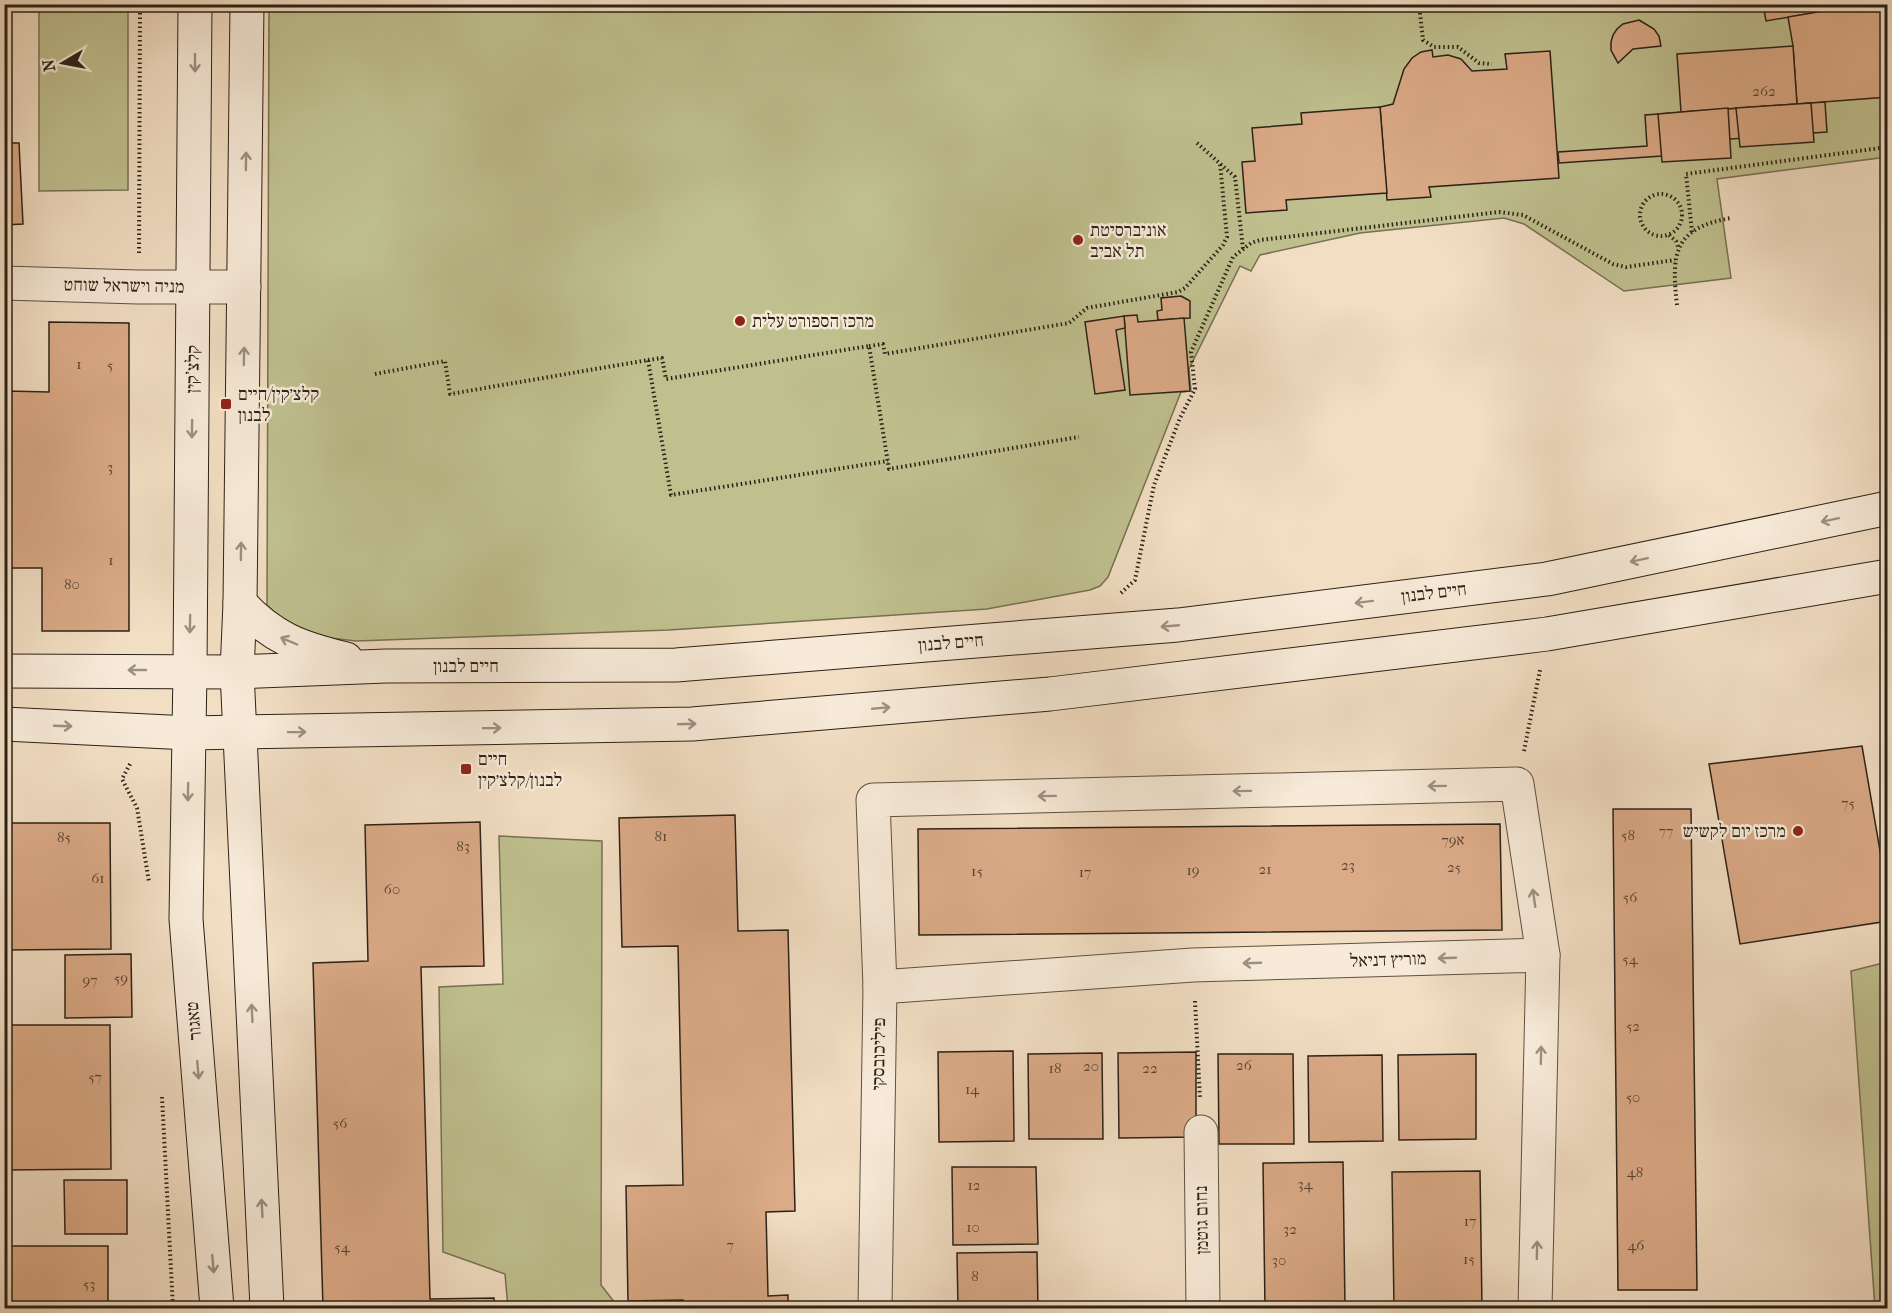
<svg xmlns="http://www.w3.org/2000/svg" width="1892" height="1313" viewBox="0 0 1892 1313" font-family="'IM FELL French Canon','Frank Ruhl Libre',serif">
	<rect width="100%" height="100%" fill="#f2dec3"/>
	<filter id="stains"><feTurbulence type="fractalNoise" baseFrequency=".00333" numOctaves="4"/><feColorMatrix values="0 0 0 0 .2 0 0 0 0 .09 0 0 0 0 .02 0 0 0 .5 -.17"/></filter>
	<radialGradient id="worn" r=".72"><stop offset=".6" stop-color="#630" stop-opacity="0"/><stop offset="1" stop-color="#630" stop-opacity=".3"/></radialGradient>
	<g fill="#c0c08f" stroke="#767153" stroke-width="1.5">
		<path d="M39,5H128V190L39,191Z"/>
		<path d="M269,5H1887V157L1717,179L1731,278L1624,291L1524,224L1504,218L1360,233L1260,255L1251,271L1240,266L1189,369L1191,391L1181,392L1108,577L1100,586L1090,590L987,609L669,630L356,641L296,634L267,605Z"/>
		<path d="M499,836L602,841L601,1285L619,1308H508L505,1274L443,1252L439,987L503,984Z"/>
		<path d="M1887,962L1888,1308H1875L1851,971Z"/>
	</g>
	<g fill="#dbaa87" stroke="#2b2217" stroke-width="1.5">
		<rect x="4" y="4" width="7" height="17"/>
		<path d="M1763,4H1841V8L1766,21Z"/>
		<path d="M1841,4H1888V97L1797,104L1793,46L1788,17L1841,8Z"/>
		<path d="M1639,20L1654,29L1659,36L1661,46L1633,49L1618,63L1611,50V42L1613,35L1617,29L1623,24Z"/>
		<path d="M1793,46L1797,104L1681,112L1677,54Z"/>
		<path d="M1432,50L1433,57L1448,55L1461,59L1472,71L1507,69L1505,54L1550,51L1559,178L1429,187L1431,197L1387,200L1380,107L1393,104L1404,69L1412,58L1421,52Z"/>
		<rect x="4" y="56" width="3" height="75"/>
		<path d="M1825,102L1827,132L1661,144L1662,156L1559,163L1558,152L1647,146L1645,115Z"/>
		<path d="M1811,103L1814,142L1740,147L1736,108Z"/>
		<path d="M1380,107L1387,193L1286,200L1287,210L1246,213L1242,162L1255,161L1252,128L1302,124L1301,113Z"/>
		<path d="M1728,108L1731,158L1662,162L1658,114Z"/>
		<path d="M4,143H19L23,224L4,225Z"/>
		<path d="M1181,296L1190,301V318L1158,320L1157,311L1162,310L1161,298Z"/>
		<path d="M1137,315L1138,322L1184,318L1190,391L1130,395L1124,316Z"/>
		<path d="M1124,316L1125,328L1116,330L1125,390L1095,394L1085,322Z"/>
		<path d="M49,322L129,323V631H42V568H6L7,391L49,392Z"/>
		<path d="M1862,746L1888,897V921L1740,944L1709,764Z"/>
		<path d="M1613,809H1691L1697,1290H1618Z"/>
		<path d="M735,815L738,931L788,930L795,1211L766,1212L768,1296L788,1295V1308H683V1300L628,1301L626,1186L683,1185L678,946L622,947L619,818Z"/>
		<path d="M480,822L484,966L421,967L430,1299L494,1298L495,1308H323L313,963L368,961L365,825Z"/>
		<path d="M4,823H110L111,949L4,950Z"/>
		<path d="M1500,824L1502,930L919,935L918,829Z"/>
		<path d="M131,954L132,1017L65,1018V955Z"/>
		<path d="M4,1025H110L111,1169L4,1170Z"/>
		<path d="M1013,1051L1014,1141L939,1142L938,1052Z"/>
		<path d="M1196,1052V1137L1119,1138L1118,1053Z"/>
		<path d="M1102,1053L1103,1139H1029L1028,1054Z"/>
		<path d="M1218,1054H1293L1294,1144H1219Z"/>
		<path d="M1476,1054V1139L1399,1140L1398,1055Z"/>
		<path d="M1382,1055L1383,1141L1309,1142L1308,1056Z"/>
		<path d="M1343,1162L1345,1308H1265L1263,1163Z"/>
		<path d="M952,1167H1036L1038,1244L953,1245Z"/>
		<path d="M1480,1171L1482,1308H1394L1392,1172Z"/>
		<path d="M64,1180H127V1234H65Z"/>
		<rect x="4" y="1246" width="104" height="62"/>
		<path d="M1037,1252L1038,1308H958L957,1253Z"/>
	</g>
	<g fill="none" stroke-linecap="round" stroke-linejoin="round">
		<g stroke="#5d5142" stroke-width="35">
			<g id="street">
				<path d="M4,283L138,287H244"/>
				<path d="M880,987L1193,965L1543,955L1535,1308"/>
				<path d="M1201,1132L1203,1308"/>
				<path d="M875,1308L880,987L873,800L1517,784L1543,955"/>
			</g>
		</g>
		<g stroke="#2b2217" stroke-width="35">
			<g id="secondary">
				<path d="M195,4L190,670L186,919L217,1308"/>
				<path d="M247,4L240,603L237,672L267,1308"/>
				<path d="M240,603C272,638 300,648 346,659"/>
				<path d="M4,671L237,672L386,666L676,665L1178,625L1547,579L1888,508"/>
				<path d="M4,724L189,733L692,724L1050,694L1547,634L1888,576"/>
			</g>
		</g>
		<g stroke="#2b2217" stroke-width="4" stroke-dasharray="1.5 3" stroke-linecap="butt">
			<path d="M1419,4L1423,40L1434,47H1458L1479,63L1492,64"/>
			<path d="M1197,143L1235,177L1243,249"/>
			<circle cx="1661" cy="215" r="21"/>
			<path d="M1692,232L1686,174L1888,147"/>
			<path d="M1669,235L1676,241L1678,247"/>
			<path d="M139,253L140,4"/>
			<path d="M1677,305C1671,253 1674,228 1731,218"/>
			<path d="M869,346L883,344L885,354L1069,323L1087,308L1178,292L1185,288L1223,245L1227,237L1220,163"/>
			<path d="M648,360L662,358L666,379L869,346L889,469L1079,437"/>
			<path d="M375,374L445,361L450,394L648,360L671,495L888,461"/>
			<path d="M1121,593L1135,580L1154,485L1180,418L1195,389L1191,352L1233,257L1251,243L1260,240L1499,212L1523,215L1613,264L1626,267L1675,260"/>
			<path d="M1524,751L1540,670"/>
			<path d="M130,764L122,779L137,808L149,882"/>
			<path d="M1195,1001L1200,1099"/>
			<path d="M162,1097L173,1308"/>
		</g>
		<use href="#street" stroke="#f7ead8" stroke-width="33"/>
		<use href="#secondary" stroke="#f7ead8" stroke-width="33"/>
	</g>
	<defs><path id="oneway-shaft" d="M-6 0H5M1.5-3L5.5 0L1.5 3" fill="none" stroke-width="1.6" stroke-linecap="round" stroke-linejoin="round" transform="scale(1.5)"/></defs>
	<g stroke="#9b9081">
		<use href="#oneway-shaft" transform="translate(195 63) rotate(90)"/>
		<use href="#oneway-shaft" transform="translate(246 161) rotate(-89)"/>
		<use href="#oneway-shaft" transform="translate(244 356) rotate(-89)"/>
		<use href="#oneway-shaft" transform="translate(192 429) rotate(91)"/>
		<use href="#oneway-shaft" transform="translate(1830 520) rotate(168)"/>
		<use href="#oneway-shaft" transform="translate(241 551) rotate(-89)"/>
		<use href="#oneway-shaft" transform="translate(1639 560) rotate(168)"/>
		<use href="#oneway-shaft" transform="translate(1364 602) rotate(173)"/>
		<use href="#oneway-shaft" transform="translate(190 624) rotate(91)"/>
		<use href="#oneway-shaft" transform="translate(1170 626) rotate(175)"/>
		<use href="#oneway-shaft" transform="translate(289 641) rotate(-157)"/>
		<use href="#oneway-shaft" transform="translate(137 670) rotate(180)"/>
		<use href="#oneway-shaft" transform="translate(881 708) rotate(-5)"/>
		<use href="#oneway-shaft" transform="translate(687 724) rotate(-2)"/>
		<use href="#oneway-shaft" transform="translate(63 726) rotate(2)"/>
		<use href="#oneway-shaft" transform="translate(492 728) rotate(-1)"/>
		<use href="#oneway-shaft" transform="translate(297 732) rotate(-1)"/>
		<use href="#oneway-shaft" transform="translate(1437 786) rotate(179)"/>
		<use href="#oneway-shaft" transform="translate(1242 791) rotate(179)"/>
		<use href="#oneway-shaft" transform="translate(188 792) rotate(91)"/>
		<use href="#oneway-shaft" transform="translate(1047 796) rotate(179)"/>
		<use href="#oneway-shaft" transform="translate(1534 898) rotate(-98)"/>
		<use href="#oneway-shaft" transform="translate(1447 958) rotate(178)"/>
		<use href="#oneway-shaft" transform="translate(1252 963) rotate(178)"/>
		<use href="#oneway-shaft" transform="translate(252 1013) rotate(-93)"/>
		<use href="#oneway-shaft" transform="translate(1541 1055) rotate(-89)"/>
		<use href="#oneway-shaft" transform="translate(198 1070) rotate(85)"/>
		<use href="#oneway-shaft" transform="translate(262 1208) rotate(-93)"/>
		<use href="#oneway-shaft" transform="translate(1537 1250) rotate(-89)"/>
		<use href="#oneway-shaft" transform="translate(213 1264) rotate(85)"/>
	</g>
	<g fill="#8f2418" stroke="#f7ead8" stroke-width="2">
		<circle cx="1078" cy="240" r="6"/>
		<circle cx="740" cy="321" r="6"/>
		<rect x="220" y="398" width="12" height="12" rx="3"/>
		<rect x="460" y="763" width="12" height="12" rx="3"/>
		<circle cx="1798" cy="831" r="6"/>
	</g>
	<g text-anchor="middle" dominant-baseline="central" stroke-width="5" stroke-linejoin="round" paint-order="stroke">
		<g font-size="15" fill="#574433">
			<text x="1764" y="91">262</text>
			<text x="79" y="364">1</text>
			<text x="110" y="365">5</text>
			<text x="110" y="467">3</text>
			<text x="111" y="560">1</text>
			<text x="72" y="584">80</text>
			<text x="1848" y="803">75</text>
			<text x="1666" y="831">77</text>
			<text x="1628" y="835">58</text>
			<text x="661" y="836">81</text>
			<text x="64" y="837">85</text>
			<text x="1453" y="840">79א</text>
			<text x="463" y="846">83</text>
			<text x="1348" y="865">23</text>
			<text x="1454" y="867">25</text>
			<text x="1265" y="869">21</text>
			<text x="1193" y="870">19</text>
			<text x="977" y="871">15</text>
			<text x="1085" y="872">17</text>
			<text x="98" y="878">61</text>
			<text x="392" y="889">60</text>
			<text x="1630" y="897">56</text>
			<text x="1630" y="959">54</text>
			<text x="121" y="978">59</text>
			<text x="90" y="980">97</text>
			<text x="1633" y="1026">52</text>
			<text x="1244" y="1065">26</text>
			<text x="1091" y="1066">20</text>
			<text x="1055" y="1068">18</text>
			<text x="1150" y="1068">22</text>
			<text x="95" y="1077">57</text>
			<text x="972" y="1089">14</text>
			<text x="1633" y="1097">50</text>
			<text x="340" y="1123">56</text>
			<text x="1635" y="1172">48</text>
			<text x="1305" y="1184">34</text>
			<text x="974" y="1185">12</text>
			<text x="1470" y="1221">17</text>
			<text x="973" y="1227">10</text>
			<text x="1290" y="1229">32</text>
			<text x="730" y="1245">7</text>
			<text x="1636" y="1245">46</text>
			<text x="342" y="1247">54</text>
			<text x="1469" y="1259">15</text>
			<text x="1279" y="1260">30</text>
			<text x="975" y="1276">8</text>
			<text x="89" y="1284">53</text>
		</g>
		<g font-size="18" fill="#2b2217" stroke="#f7ead8" text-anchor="start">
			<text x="1090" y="230">אוניברסיטת<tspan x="1090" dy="21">תל אביב</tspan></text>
			<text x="752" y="321">מרכז הספורט עלית</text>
			<text x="238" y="394">קלצ׳קין/חיים<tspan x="238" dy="21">לבנון</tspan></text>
			<text x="478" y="759">חיים<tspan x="478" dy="21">לבנון/קלצ׳קין</tspan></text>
			<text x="1786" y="831" text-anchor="end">מרכז יום לקשיש</text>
		</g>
		<g font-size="18" fill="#2b2217" stroke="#f7ead8">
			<text transform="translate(124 286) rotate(1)">מניה וישראל שוחט</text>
			<text transform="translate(193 369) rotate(-89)">קלצ'קין</text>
			<text transform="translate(1434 593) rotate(-7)">חיים לבנון</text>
			<text transform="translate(951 643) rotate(-5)">חיים לבנון</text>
			<text x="466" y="666">חיים לבנון</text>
			<text transform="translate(1388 960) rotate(-2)">מוריץ דניאל</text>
			<text transform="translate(194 1021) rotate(-95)">טאגור</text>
			<text transform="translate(879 1054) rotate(-89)">פיליכובסקי</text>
			<text transform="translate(1202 1220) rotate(-91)">נחום גוטמן</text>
		</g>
	</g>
	<rect width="1892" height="1313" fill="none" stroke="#f2dec3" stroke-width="24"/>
	<rect x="6" y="6" width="1880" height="1301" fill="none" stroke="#2b2217" stroke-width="3"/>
	<rect x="12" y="12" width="1868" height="1289" fill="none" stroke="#2b2217" stroke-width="1.5"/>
	<g transform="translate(63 63) rotate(260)" stroke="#f7ead8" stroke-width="4.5" paint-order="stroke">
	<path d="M0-4.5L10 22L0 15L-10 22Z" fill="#2b2217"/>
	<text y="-9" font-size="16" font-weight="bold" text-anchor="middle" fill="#2b2217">N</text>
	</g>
	<rect width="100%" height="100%" filter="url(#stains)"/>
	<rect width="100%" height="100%" fill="url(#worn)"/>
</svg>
